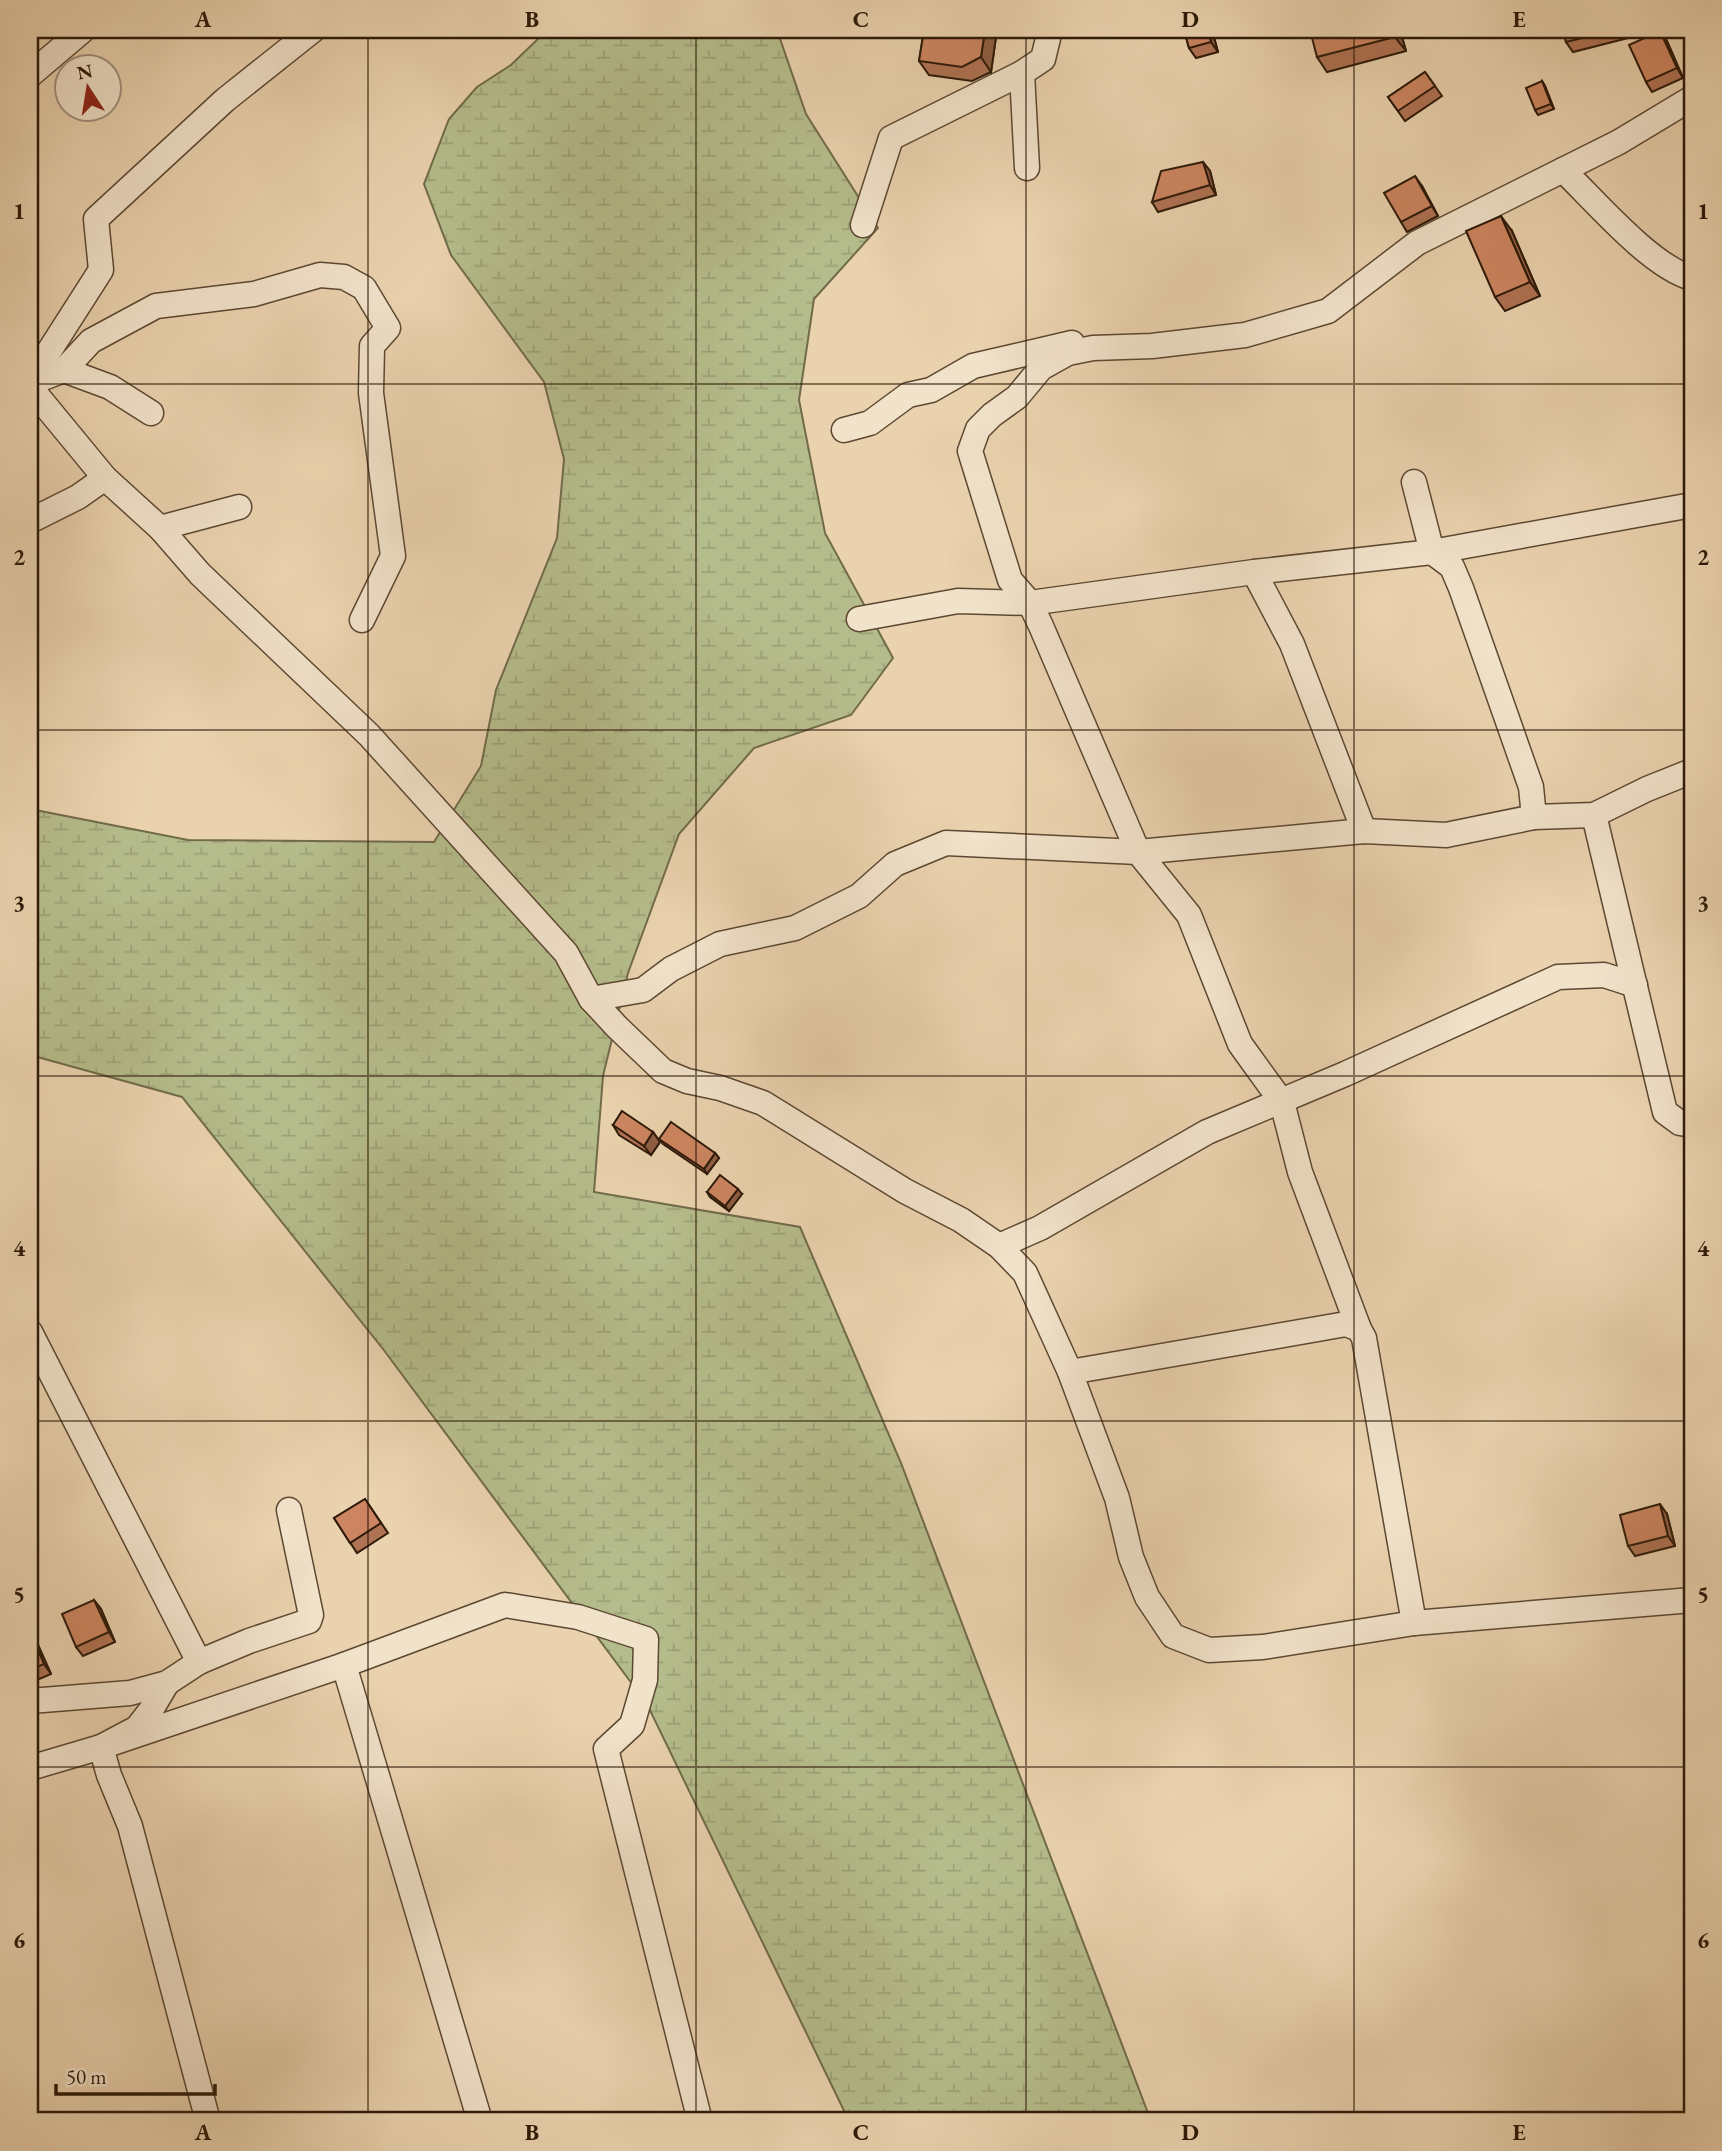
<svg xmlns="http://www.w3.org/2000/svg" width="1722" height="2151" viewBox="0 0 1722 2151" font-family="'EB Garamond',serif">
	<defs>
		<pattern id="wetland-marsh" width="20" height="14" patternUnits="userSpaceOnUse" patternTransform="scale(1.75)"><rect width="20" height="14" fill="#b5bc8b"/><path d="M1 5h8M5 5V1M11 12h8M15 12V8" fill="none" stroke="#9ca177"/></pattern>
	</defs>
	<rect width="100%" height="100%" fill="#ead2ae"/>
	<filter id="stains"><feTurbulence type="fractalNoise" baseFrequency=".00286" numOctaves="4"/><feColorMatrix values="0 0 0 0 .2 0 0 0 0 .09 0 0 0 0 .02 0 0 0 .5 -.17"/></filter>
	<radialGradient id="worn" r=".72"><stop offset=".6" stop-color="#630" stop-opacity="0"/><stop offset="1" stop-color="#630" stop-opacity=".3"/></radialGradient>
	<path fill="url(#wetland-marsh)" stroke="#716b4a" stroke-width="2" d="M543,30H777L806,114L878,228L814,299L799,400L825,533L893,658L851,715L754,748L679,834L628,973L603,1076L594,1192L800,1227L901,1463L1151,2121H849L647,1704L383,1349L182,1097L30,1055V809L188,840L434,842L481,766L496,690L557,538L564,459L544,382L451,255L424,184L449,119L477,87L511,65L540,37Z"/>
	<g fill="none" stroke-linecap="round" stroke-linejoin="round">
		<g stroke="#5c4832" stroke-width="27">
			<g id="street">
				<path d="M30,75L83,30"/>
				<path d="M1027,168L1022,73L1043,59L1050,30"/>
				<path d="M1563,170C1595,201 1651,267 1692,278"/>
				<path d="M863,225L891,138L1022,73"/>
				<path d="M64,370L110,387L151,413"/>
				<path d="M30,381L101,270L96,219L225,100L313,30"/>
				<path d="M30,383L64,370L91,341L156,306L254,294L320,275L344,277L364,288L388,328L372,346L371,393L393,556L362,620"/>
				<path d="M30,387L105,478L160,528L200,574L369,735L566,953L591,999L617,1027L663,1071L687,1081L720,1088L763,1103L905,1191L961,1220L999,1246L1025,1273L1070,1372L1117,1498L1131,1557L1147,1597L1173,1636L1209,1650L1263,1647L1414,1623L1692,1600"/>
				<path d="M844,430L870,423L908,395L931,390L973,366L1072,343"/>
				<path d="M1414,482L1432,552L1452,567L1461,588L1531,787L1534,817"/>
				<path d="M30,521L78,497L105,478"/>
				<path d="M160,528L239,507"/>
				<path d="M1254,572L1292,644L1364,831"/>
				<path d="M859,619L958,601L1030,603L1254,572L1432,552L1692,505"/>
				<path d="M1594,815L1665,1112L1680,1123L1692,1125"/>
				<path d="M591,999L643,990L671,969L720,944L795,928L859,896L895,864L946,843L1138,852L1364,831L1446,835L1534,817L1594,815L1647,789L1692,771"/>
				<path d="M999,1246L1040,1228L1207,1132L1345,1074L1558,977L1604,975L1635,985"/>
				<path d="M1359,1329L1300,1172L1282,1102L1240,1044L1189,915L1138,852L1041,626L1030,603L1010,580L970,451L978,429L992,415L1017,397L1041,368L1068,353L1093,348L1152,346L1245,335L1328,311L1417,243L1619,142L1692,98"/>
				<path d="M30,1332L199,1662"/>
				<path d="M1070,1372L1346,1324L1359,1329L1364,1338L1414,1623"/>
				<path d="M344,1665L480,2121"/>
				<path d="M167,1683L151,1710L137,1728L101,1747L109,1775L130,1826L208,2121"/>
				<path d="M30,1701L130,1693L167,1683L199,1662L249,1641L309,1621L311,1615L289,1510"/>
				<path d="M30,1768L101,1747L344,1665L505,1605L578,1617L646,1639L645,1680L632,1725L606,1749L700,2121"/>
			</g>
		</g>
		<use href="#street" stroke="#f1e2ca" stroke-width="24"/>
	</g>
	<g fill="#af7253" stroke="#2d1a09" stroke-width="2">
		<path d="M924,30H991L996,37L991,72L972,81L929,75L919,61Z"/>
		<path d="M1184,30H1212L1218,52L1196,58L1189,48Z"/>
		<path d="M1400,30L1406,51L1327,72L1317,57Z"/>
		<path d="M1563,30H1630L1632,37L1573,52L1566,42Z"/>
		<path d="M1660,31L1667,41L1683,78L1652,92L1646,82Z"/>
		<path d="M1425,72L1442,96L1405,121L1388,97Z"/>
		<path d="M1542,81L1545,86L1554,109L1538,115L1535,110Z"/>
		<path d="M1203,162L1210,171L1216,195L1158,212L1152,202Z"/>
		<path d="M1422,186L1438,216L1407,232L1401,222Z"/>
		<path d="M1512,231L1540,296L1505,311L1495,297Z"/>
		<path d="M613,1125L653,1132L660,1142L651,1155L619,1135Z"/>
		<path d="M659,1139L715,1153L719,1158L707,1174L663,1144Z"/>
		<path d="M707,1192L742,1194L729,1211L710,1197Z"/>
		<path d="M365,1499L388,1533L357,1553L334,1518Z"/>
		<path d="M1667,1514L1675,1546L1635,1556L1628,1546Z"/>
		<path d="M94,1600L101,1609L115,1642L83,1656L76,1647Z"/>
		<path d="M30,1629L34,1636L51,1674L30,1683Z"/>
	</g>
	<g fill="#8f5d43" stroke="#2d1a09" stroke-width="2">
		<path d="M985,30H991L996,37L991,72L981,57Z"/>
		<path d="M1208,30H1212L1218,52L1211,42Z"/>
		<path d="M1394,30H1400L1406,51L1395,37Z"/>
		<path d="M1660,31L1667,41L1683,78L1677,68Z"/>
		<path d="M1542,81L1545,86L1554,109L1551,104Z"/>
		<path d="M1203,162L1210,171L1216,195L1210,185Z"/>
		<path d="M1415,176L1422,186L1438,216L1432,206Z"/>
		<path d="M1501,216L1512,231L1540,296L1530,282Z"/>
		<path d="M653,1132L660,1142L651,1155L644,1146Z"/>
		<path d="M715,1153L719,1158L707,1174L704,1169Z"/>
		<path d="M738,1189L742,1194L729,1211L725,1206Z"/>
		<path d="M1660,1504L1667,1514L1675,1546L1668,1536Z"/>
		<path d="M94,1600L101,1609L115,1642L109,1632Z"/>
		<path d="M30,1629L34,1636L51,1674L44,1664Z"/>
	</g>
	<g fill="#cc8560" stroke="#2d1a09" stroke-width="2">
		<path d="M924,30H985L981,57L962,67L919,61Z"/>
		<path d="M1184,30H1208L1211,42L1189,48Z"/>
		<path d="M1310,30H1394L1395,37L1317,57Z"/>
		<path d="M1563,30H1615L1566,42Z"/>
		<path d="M1660,31L1677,68L1646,82L1629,45Z"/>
		<path d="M1425,72L1435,86L1398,111L1388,97Z"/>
		<path d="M1542,81L1551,104L1535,110L1526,88Z"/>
		<path d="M1203,162L1210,185L1152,202L1161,171Z"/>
		<path d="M1415,176L1432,206L1401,222L1384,193Z"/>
		<path d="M1501,216L1530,282L1495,297L1466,231Z"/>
		<path d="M622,1111L653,1132L644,1146L613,1125Z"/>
		<path d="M671,1122L715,1153L704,1169L659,1139Z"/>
		<path d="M720,1175L738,1189L725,1206L707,1192Z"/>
		<path d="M365,1499L381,1523L350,1543L334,1518Z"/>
		<path d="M1660,1504L1668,1536L1628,1546L1620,1515Z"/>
		<path d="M94,1600L109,1632L76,1647L62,1614Z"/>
		<path d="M30,1631L44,1664L30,1670Z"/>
	</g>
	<path fill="none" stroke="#2d1a09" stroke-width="2" stroke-opacity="0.55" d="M368,30V2121M696,30V2121M1026,30V2121M1354,30V2121M30,384H1692M30,730H1692M30,1076H1692M30,1421H1692M30,1767H1692"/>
	<rect width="1722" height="2151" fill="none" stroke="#ead2ae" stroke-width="77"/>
	<g transform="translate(88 88) rotate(348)"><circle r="33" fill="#f1e2ca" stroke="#a3927d" stroke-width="2"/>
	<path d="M0-5L12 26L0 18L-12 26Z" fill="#8f2418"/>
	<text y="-10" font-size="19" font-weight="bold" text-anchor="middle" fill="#2d1a09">N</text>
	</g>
	<path d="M56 2084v10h159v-10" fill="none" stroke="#2d1a09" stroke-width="3.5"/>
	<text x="66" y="2084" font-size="21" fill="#2d1a09" stroke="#f1e2ca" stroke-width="5" paint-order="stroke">50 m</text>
	<rect x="38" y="38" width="1646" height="2074" fill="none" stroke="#2d1a09" stroke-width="2.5"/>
	<g font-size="23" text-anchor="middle" font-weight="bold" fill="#2d1a09">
		<text x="203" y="27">A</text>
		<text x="532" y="27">B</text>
		<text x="861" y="27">C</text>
		<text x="1190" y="27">D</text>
		<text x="1519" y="27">E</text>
		<text x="19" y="219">1</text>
		<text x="1703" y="219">1</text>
		<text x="19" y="565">2</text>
		<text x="1703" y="565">2</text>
		<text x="19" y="911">3</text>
		<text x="1703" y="911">3</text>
		<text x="19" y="1256">4</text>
		<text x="1703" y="1256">4</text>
		<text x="19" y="1602">5</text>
		<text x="1703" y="1602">5</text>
		<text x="19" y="1948">6</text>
		<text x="1703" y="1948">6</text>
		<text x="203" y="2140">A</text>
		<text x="532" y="2140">B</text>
		<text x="861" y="2140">C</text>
		<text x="1190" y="2140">D</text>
		<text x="1519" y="2140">E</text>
	</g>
	<rect width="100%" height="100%" filter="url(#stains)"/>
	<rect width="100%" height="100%" fill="url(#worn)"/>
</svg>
